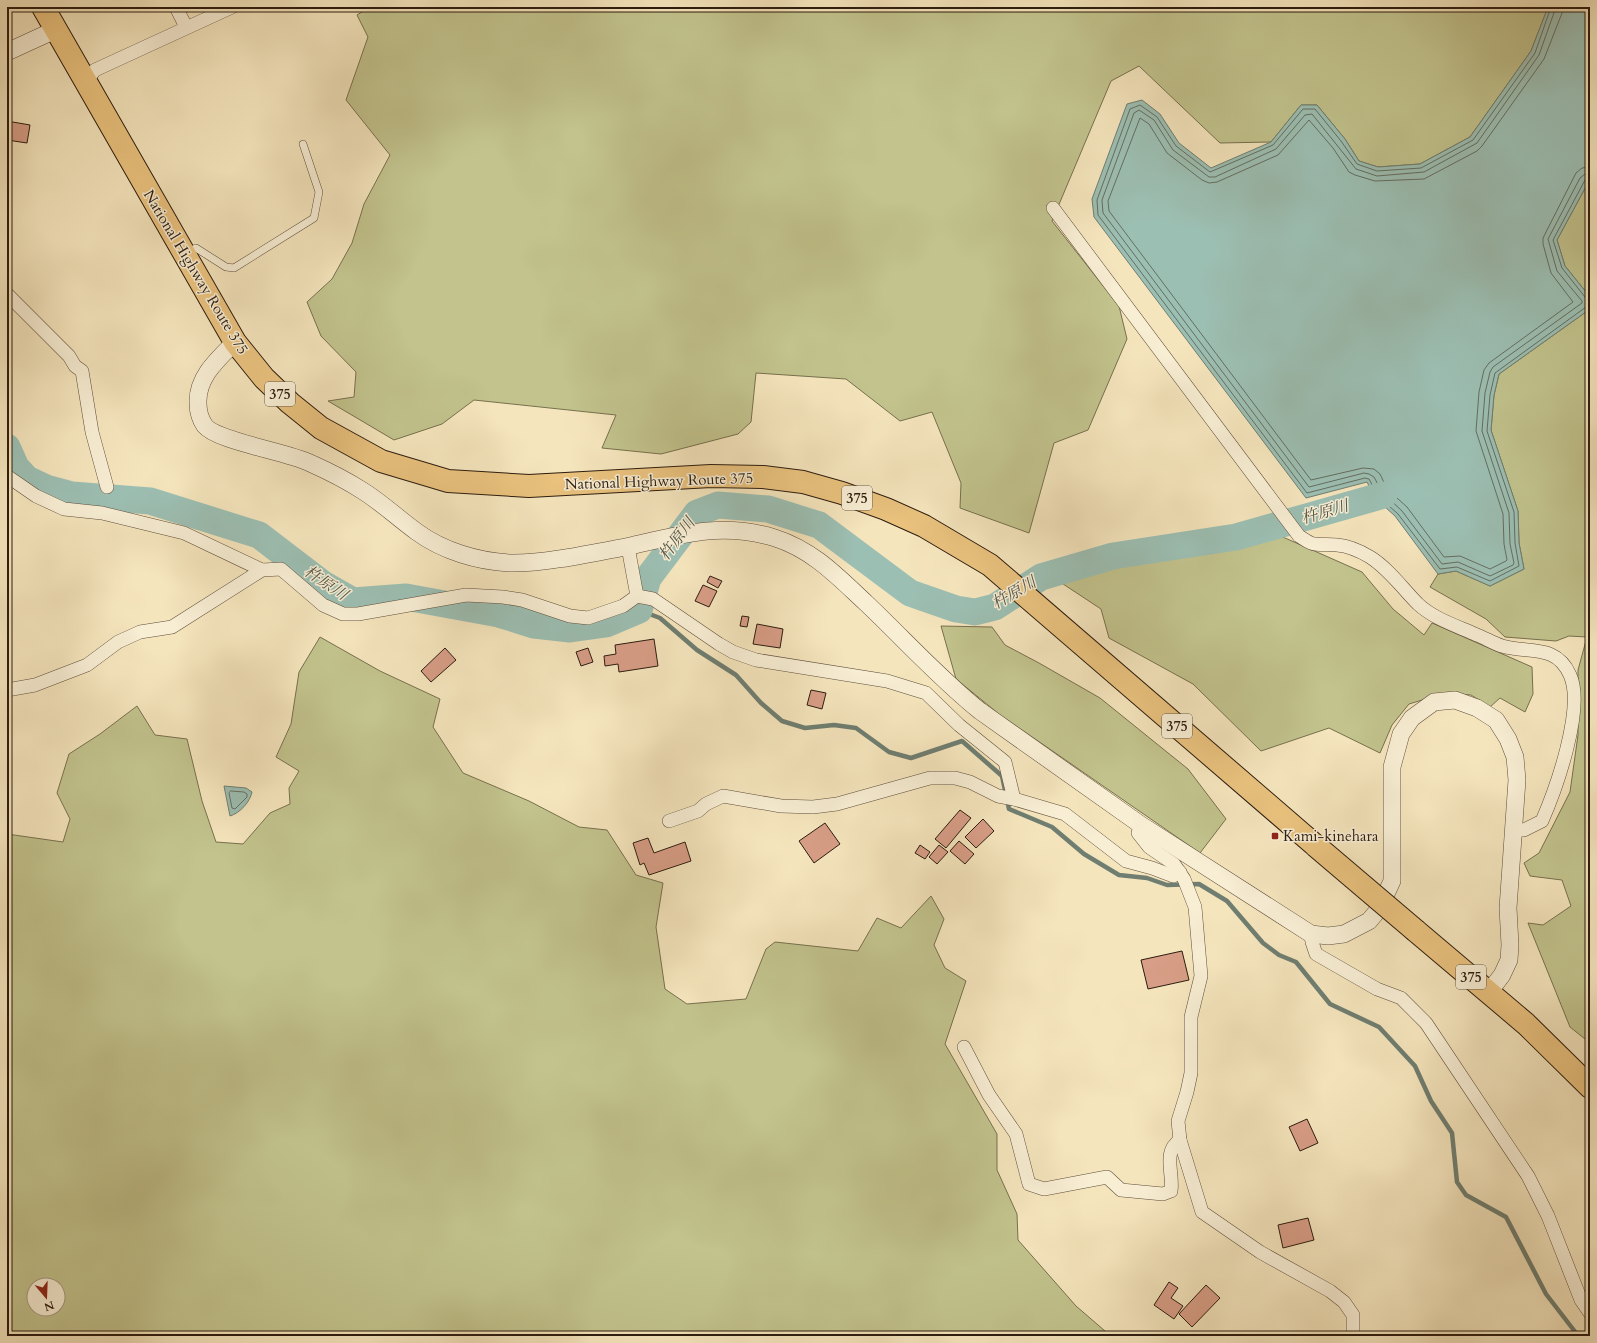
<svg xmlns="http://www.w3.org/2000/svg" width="1597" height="1343" viewBox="0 0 1597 1343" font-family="Cardo,'Noto Serif JP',serif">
	<rect width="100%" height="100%" fill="#f5e5bd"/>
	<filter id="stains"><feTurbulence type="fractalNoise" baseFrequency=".005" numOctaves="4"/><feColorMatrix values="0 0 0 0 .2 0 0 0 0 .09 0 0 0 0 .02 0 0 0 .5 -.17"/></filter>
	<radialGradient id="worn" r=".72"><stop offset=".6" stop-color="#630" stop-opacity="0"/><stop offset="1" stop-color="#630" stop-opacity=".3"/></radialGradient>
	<g fill="#c2c38d" stroke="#77704e" fill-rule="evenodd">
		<path d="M370,7H1548L1531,51L1470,137L1420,164L1378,167L1359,161L1345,139L1317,105H1301L1271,142L1220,143L1139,66L1111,81L1052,221L1119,306L1127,339L1088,430L1054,443L1029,533L960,508L961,483L932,412L900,421L846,379L756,373L751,422L738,434L661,454L602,448L616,415L474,400L442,424L394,440L328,401L354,397L356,372L321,336L307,302L332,279L352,243L364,204L390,155L346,100L368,37L357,15Z"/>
		<path d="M1590,179V297L1565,266L1557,240Z"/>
		<path d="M1590,309V1043L1570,1027L1528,923L1543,925L1571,906L1562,880L1530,876L1524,863L1539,853L1570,792L1578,735V670L1587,637L1569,636L1556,641L1505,637L1486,619L1430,587L1438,574L1456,571L1490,586L1524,569L1519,543L1518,511L1491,430L1494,395L1499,374Z"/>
		<path d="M1276,534L1362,572L1393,609L1424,635L1432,623L1532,667L1533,694L1525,712L1500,698L1490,707L1471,695L1445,693L1409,704L1392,725L1380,753L1329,728L1261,751L1193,684L1109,638L1101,609L1057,580L1120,564Z"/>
		<path d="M941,626L992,627L1005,645L1039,663L1100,698L1188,769L1226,819L1200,853L999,714L956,679Z"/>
		<path d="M320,637L380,671L440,699L433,727L463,773L529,801L579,827L607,830L636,875L663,883L656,927L665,989L687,1004L746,999L766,949L775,942L858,951L877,918L901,928L931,896L944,919L934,945L945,968L966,981L945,1044L997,1134V1170L1017,1214L1018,1240L1076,1306L1105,1331L1103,1336H7V834L63,842L70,819L57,793L69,754L100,734L137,706L155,735L187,739L202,801L216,842L243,844L270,813L290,804L289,788L299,771L276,757L291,724L299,672ZM34,1285H58V1309H34Z"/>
	</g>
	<g fill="#9cbfb3" stroke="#6f7e71">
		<path d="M1548,7H1590V179L1557,240L1565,266L1590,297V309L1499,374L1494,395L1491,430L1518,511L1519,543L1524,569L1490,586L1456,571L1438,574L1395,516L1375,498L1367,482L1306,498L1094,217L1092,199L1127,104L1142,100L1160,114L1179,143L1211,168L1271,142L1301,105H1317L1345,139L1359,161L1378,167L1420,164L1470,137L1531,51Z"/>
		<path d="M224,786L246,788L252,792C250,802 240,813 230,816Z"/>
	</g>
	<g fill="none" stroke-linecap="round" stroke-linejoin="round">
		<g stroke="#646e61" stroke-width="1">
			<path d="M1551,7L1535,53L1473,140L1421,168L1377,171L1357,164L1341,141L1315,109H1303L1273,145L1210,172L1176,146L1157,117L1140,105L1130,109L1097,200L1098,215L1307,493L1365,478L1369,479L1378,496L1398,514L1440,569L1457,567L1490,581L1519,566L1515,543L1514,512L1487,431L1490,395L1495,373L1586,307L1590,306"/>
			<path d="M1556,7L1539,55L1477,143L1424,172L1377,176L1356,169L1312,114L1305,115L1276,149L1215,177H1209L1173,150L1154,120L1139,110L1134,113L1102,200L1103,213L1309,487L1364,473L1369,474L1374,477L1382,492L1402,511L1442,564L1458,562L1490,576L1513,565L1514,563L1510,544L1509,513L1482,431L1485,393L1490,372L1493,367L1582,303V301L1557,271L1548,239L1580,178L1585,174L1590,173"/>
			<path d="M1562,7V13L1544,59L1482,146L1477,151L1424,179L1375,181L1355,175L1349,172L1333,148L1309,120L1278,155L1217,182L1209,183L1202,180L1167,153L1149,124L1140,118L1108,201L1109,211L1311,480L1363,468L1374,469L1380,474L1387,489L1407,507L1444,557L1460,556L1490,569L1506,561L1507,560L1504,544L1503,514L1476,431L1479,392L1484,370L1489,363L1573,302L1551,273L1543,244V238L1576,173L1582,168L1590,167"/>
			<path d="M1590,178L1585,180L1553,240L1562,268L1585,297L1590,299"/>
			<path d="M231,791L244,792L247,794V797L235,809L232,808L229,793Z"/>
		</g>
		<path stroke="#6f7e71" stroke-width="4.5" d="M639,610L660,618L697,650L736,675L761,703L782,721L805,728L834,725L856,728L889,752L911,758L962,741L1002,776L1009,809L1052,827L1084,854L1119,875L1147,878L1167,885L1199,884L1227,901L1263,943L1279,955L1296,962L1330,1004L1379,1027L1415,1066L1431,1101L1452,1133L1457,1182L1466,1195L1506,1217L1546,1294L1576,1333L1580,1336"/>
		<path stroke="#9cbfb3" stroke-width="27" d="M7,447L16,467L27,479L46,488L72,495L150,501L259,535L323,584L353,601L406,597L499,614L534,625L570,629L606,624L639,610L648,578L697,513L718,505L768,509L819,525L910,593L956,609L975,612L995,607L1041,577L1113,556L1236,537L1384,495"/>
	</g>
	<g fill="#d89e87" stroke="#2c1c0f">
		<path d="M7,121L30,125L27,143L7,140Z"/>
		<path d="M710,576L722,581L718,588L707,582Z"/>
		<path d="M703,585L717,591L709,607L695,601Z"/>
		<path d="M742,616L749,617L747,627L740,626Z"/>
		<path d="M757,624L783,629L780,648L753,644Z"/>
		<path d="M654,639L658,666L619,672L618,664L605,666L604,656L616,654L615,645Z"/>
		<path d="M445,648L456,660L431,682L421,671Z"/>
		<path d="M588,648L593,662L581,666L576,652Z"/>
		<path d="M811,690L826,693L822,709L807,705Z"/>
		<path d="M960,810L971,818L946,848L935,839Z"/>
		<path d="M983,819L994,831L976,848L965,837Z"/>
		<path d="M825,823L840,844L814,863L799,841Z"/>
		<path d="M648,838L654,853L685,842L691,861L649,875L644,863L640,865L633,843Z"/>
		<path d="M959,841L974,854L965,864L950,851Z"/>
		<path d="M920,845L930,852L925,859L915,853Z"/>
		<path d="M939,845L948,852L937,864L929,857Z"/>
		<path d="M1182,951L1189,980L1148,989L1141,960Z"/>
		<path d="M1307,1119L1318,1143L1300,1151L1289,1127Z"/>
		<path d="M1308,1218L1314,1240L1283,1248L1278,1225Z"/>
		<path d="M1169,1282L1178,1288L1171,1298L1183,1306L1174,1319L1154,1305Z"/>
		<path d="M1206,1285L1220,1298L1192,1327L1179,1314Z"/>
	</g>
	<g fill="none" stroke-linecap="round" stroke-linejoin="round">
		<g stroke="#5e4e3a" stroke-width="8">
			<path id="service" d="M186,253L196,248L226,267L234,268L314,218L319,192L303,144"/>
		</g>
		<g stroke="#5e4e3a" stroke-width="14">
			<g id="minor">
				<path d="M176,7L186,27"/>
				<path d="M85,82L95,70L232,7"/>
				<path d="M1053,208L1299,536C1304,539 1310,544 1315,544C1322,545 1330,544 1337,545C1349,546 1360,551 1370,557C1389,569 1403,589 1418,604C1434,619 1457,626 1477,635C1485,638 1493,643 1502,646C1528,654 1556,643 1570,675C1585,708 1556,789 1542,821L1524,830H1514"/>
				<path d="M7,294L69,356L75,366L82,371L92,432L107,487"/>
				<path d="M7,476L36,496L64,509L102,513L184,533L262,570"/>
				<path d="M637,596L653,599L719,644L733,652L756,660L887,681L926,693L959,725L1005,762L1014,799"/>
				<path d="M7,690L35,685L87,665L118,642L140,632L172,627L262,570L281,569L323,605L343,614H358L466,595L503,597L522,600L570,616L588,618L623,606L637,596L628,547"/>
				<path d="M669,821L698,811L706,804L723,796L781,806L813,807L837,804L930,778H955L970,782L998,796L1014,799L1065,814L1126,861L1152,868L1173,876L1180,872"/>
				<path d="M1141,825L1138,833L1149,847L1174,864L1184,879L1195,907L1201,976L1191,1017V1073L1187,1092L1178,1121L1180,1140L1202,1212L1260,1252L1330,1291L1344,1302L1353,1315V1336"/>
				<path d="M1311,934L1312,942L1316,954L1377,989L1401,998L1426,1023L1528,1176L1548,1216L1581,1300L1590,1313"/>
				<path d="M964,1047L989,1095L1016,1134L1029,1184L1044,1189L1107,1177L1121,1190L1163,1194L1171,1191C1174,1174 1162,1152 1180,1140"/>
			</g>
		</g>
		<g stroke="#5e4e3a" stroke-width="18">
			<g id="tertiary">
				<path d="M7,52L55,30"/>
				<path d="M235,342C218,359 197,377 198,403C198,410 200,419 205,426C217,441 288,452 310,463C328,471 346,480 363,491C382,503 399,519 417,532C443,551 477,561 509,563C531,564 551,560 572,557C592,553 611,550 630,546C682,534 723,522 775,538C813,550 838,577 866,603C904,639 939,678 980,711L1141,825L1311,934L1328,936L1344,934L1369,921L1379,909L1392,881V767L1401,734L1412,718L1434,702L1455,700L1477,708L1496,720L1508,739L1515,757L1517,780L1508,908L1510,945L1509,960L1502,975L1489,992"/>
			</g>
		</g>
		<g stroke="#2c1c0f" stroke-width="24">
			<g id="trunk">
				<path d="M43,7L235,342L264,378L290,403L321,428L381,461L448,481L529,486L711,476L763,477L803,482L842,493L886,509L924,526L990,565L1316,846"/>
				<path d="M1416,931L1526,1024L1590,1087"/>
			</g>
		</g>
		<use href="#service" stroke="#f8eed4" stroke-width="7"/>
		<use href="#minor" stroke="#f8eed4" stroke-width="13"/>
		<use href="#tertiary" stroke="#f8eed4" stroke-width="17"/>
		<use href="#trunk" stroke="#eac27e" stroke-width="22"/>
		<g stroke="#2c1c0f" stroke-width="24" stroke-linecap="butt">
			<path id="trunk-bridge" d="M1316,846L1416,931"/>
		</g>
		<use href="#trunk-bridge" stroke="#eac27e" stroke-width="22"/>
	</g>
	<rect fill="#8f2418" stroke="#f8eed4" stroke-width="1.5" x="1271" y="832" width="8" height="8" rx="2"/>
	<g text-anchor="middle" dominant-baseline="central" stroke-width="3" stroke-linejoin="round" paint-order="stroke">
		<g fill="#f8eed4" stroke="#695b4a" stroke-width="1">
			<rect x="265" y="382" width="30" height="24" rx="3"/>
			<rect x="842" y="486" width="30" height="24" rx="3"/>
			<rect x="1162" y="714" width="30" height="24" rx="3"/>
			<rect x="1456" y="965" width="30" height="24" rx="3"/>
		</g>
		<g font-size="14" font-weight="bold" fill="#2c1c0f">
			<text x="280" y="394">375</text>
			<text x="857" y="498">375</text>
			<text x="1177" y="726">375</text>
			<text x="1471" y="977">375</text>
		</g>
		<g font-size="15" fill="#2c1c0f" stroke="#f8eed4">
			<text transform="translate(196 272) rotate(59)">National Highway Route 375</text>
			<text transform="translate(659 481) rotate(-2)">National Highway Route 375</text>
		</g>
		<g font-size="15" fill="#2c1c0f" stroke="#f8eed4" text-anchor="start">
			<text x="1283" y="836">Kami-kinehara</text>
		</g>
		<g font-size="16" font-style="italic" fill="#535548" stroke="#f8eed4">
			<text transform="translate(1325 512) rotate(-16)">杵原川</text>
			<text transform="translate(677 539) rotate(-53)">杵原川</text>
			<text transform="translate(326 583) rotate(34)">杵原川</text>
			<text transform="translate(1014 593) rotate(-30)">杵原川</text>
		</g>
	</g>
	<rect width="1597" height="1343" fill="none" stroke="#f5e5bd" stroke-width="24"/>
	<rect x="8" y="8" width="1581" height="1327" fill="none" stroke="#2c1c0f" stroke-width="2"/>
	<rect x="12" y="12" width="1573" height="1319" fill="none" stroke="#2c1c0f"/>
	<g transform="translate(46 1297) rotate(161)"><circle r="19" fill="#f8eed4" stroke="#a69a85"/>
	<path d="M0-3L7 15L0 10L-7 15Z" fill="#8f2418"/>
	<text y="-6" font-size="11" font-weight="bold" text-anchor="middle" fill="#2c1c0f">N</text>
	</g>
	<rect width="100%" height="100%" filter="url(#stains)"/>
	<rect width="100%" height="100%" fill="url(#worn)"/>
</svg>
